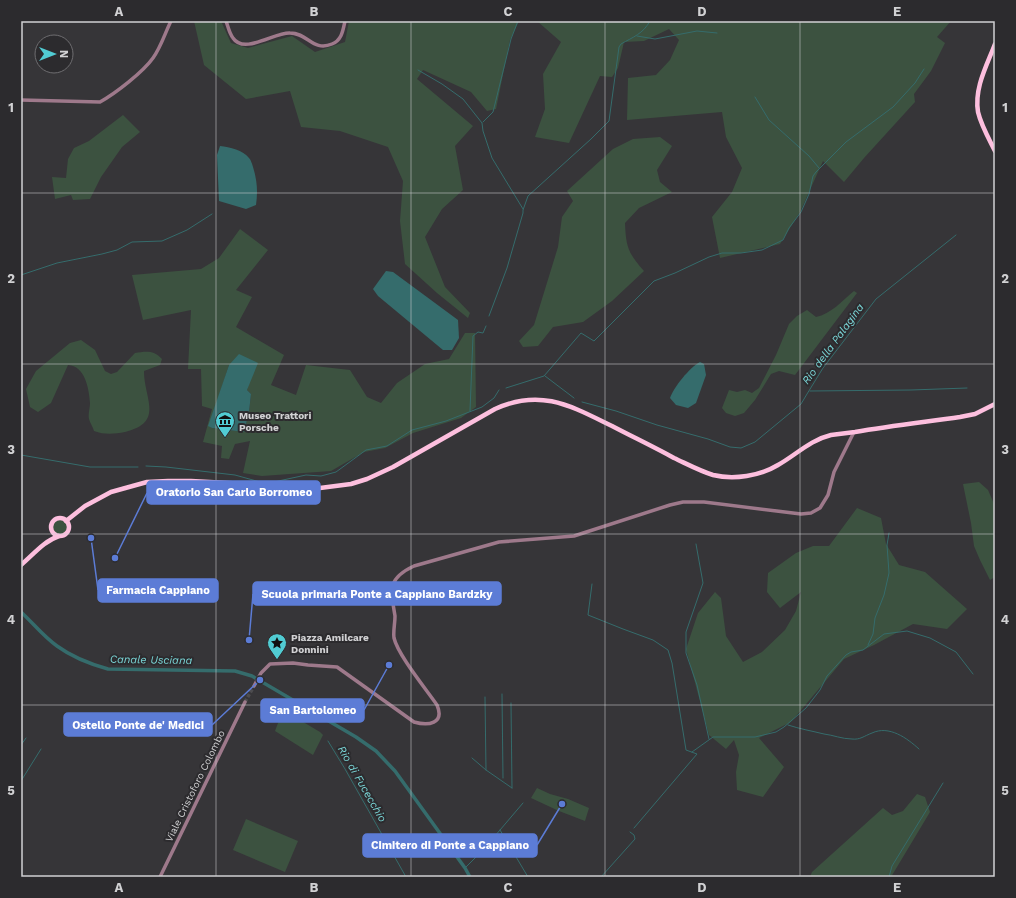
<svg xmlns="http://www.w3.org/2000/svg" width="1016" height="898" viewBox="0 0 1016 898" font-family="'Work Sans',sans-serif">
	<rect width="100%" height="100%" fill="#363538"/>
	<g fill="#3c5240" fill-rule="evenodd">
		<path d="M194,21H221L231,43L248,48L292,36L315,52L345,42L349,21H519L510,40L496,109L487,111L471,92L423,70L417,79L473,126L455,146L463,190L442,209L425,237L445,287L470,313L468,318L437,293L405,264L400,221L403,181L388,147L340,131L301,127L290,91L246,99L204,65Z"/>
		<path d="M537,21H951L937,37L945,43L931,71L914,94L915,102L864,158L844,182L823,161L800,212L780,244L720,258L712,217L732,192L742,168L726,137L722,112L627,120L628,78L656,75L670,60L679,40L669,29L644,41L624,42L618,68L612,77L600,76L569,143L535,137L545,109L543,74L561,42Z"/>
		<path d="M123,115L140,132L122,147L101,177L90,199L73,200L71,195L55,199L52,177L66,178L68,159L74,148L89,141Z"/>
		<path d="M660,137L672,146L657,170L660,182L672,192L639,208L625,223C626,247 628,253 644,271L612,301L583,322L553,327L538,346L523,347L519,341L534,325L558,247L562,217L573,201L567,191L613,149L633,139Z"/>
		<path d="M240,229L268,250L236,290L252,297L236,327L284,355L271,385L296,395L306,365L350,370L367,397L381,403L397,383L425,364L449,359L465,333H475L476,407L461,418L413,433L385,448L364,452L331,471L262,476L243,473L250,441L235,444L229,459L221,458L222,446L203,442L212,409L202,406L201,369H188L191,310L143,320L132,275L201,269L219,258ZM229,365L248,384L247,390L251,394L249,412L244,432L212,428L209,426Z"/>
		<path d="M854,291L857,293L795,375L779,371L771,374L755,400L744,413L735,416L726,413L722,408L729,390L737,392L745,390L752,393L759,388L776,355L789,324L797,316L807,310L816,317C831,314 842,301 854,291Z"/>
		<path d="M81,340L95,350L105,371L111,374L117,372L135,353C146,351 154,350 162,359L160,365L144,371C144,399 165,422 125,432C114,434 105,435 94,431C93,427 90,423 89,419C88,414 90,408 90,403C89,388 85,366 68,365L51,403L38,412L30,407L26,389L36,371L70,343Z"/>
		<path d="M979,482L988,490L995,506V577L990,580L980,560L974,546L971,523L963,484Z"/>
		<path d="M857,508L881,518L886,544L899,565L925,572L967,609L947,629L913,624L874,645L844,659L791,722L759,738L784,767L763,797L737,790L736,772L739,755L734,740L726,749L709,735L686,649L698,613L715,592L721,598L726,636L743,662L762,652L785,630L796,611L801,592L780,608L767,592L768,573L796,553L813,546H829Z"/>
		<circle cx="60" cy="527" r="7"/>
		<path d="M283,710L320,732L323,735L313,755L275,731Z"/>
		<path d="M537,788L550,794L568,799L589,808L585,821L559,811L531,798Z"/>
		<path d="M917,794L925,797L930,812L891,877H810L812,872L883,808L892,815L903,811Z"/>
		<path d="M246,819L298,841L285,872L233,850Z"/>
	</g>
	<g fill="#356c6c">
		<path d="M220,146C230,147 243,150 249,158C251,160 252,164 253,167C257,180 258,191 256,205L246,209L219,201L217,155Z"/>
		<path d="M386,271L393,272L458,320L459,338L452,350H443L378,296L373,289Z"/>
		<path d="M239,354L258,363L247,390L251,394L249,412L244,432L212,428L208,426L229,365Z"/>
		<path d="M700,362L704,364L706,375L696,403L688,408L676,405L670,398C674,387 689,368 700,362Z"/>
	</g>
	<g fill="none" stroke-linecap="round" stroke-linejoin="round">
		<g stroke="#356c6c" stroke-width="1">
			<path d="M637,36L655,39L697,31L717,33"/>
			<path d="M418,70L442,84L463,99L482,123L483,131L492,158L523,209"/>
			<path d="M755,97L769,120L809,156L819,168"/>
			<path d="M483,122L493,112L511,39L518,21"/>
			<path d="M21,275L57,263L102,254L117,250L132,242L162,241L187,230L212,214"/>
			<path d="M489,316L507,268L523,213V210L528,196L591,139L609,121L619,47L621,44C633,37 643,34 650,21"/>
			<path d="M545,376L574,398"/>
			<path d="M506,388L544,376L581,333L594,341L654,281L675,273L709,257L722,253H741L762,250L783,240L789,228L801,212L809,194L813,176L816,172L846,142L893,107L915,83L924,69"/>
			<path d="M810,391L911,390L967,388"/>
			<path d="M582,402L616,411L657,425L708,439L730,447L741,448L755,442L801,404L807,394L823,368L876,299L956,235"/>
			<path d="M470,411L473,336L478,332L483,333L486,326"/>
			<path d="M21,455L90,467H138"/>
			<path d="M146,466L166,467L235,475L260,482"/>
			<path d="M269,483L306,475L321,476L336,472L366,450L387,446L412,430L446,421L482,407L494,398L499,390"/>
			<path d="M696,544L703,583L686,632V653L697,685L709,739"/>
			<path d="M592,584L588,615L623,629L653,640L668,650L672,663L686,750L697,754L634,828"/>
			<path d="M868,645L873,634L875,618L884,595L889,573L887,545L889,533"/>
			<path d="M502,694L503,778"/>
			<path d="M485,697L486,770"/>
			<path d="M511,703L512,788"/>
			<path d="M788,725C800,729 812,731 824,734C833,735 842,739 852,739C860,740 864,736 872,733C889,725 907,738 919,749"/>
			<path d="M328,741L345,769L406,877"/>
			<path d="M21,745L26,738"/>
			<path d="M692,752L713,737H755L776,732L784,727L806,708L820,690L827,676L846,655L851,652L863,650L884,634L907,631L930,638L956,652L973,674"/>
			<path d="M472,758L486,770L512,788"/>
			<path d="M21,781L41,749"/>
			<path d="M500,830L528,877"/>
			<path d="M465,868L483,850L523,803"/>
			<path d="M601,877L635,839L634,835L630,832"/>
			<path d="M889,877L892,866L943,783"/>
		</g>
		<path stroke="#356c6c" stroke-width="3.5" d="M21,612C33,623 44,637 57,646C72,657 90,664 108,669L235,671L252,676L315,713L356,737L376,751L395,771L465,868L470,877"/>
		<path stroke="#4d4c4f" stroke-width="3.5" stroke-dasharray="3.5 2" stroke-linecap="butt" d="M245,702L254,686"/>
		<g stroke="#9e798b" stroke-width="3.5">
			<path d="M226,21C228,26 229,33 233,38C244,55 275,32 290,33C308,33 313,52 332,44C342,40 343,30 345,21"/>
			<path d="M21,100L100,102C116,93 143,72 153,58C161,47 165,33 171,21"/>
			<path d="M254,686L261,673L270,664L293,663L308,665L337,667L414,722C428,726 445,724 437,705C426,689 398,655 394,638C393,631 395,624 395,616C391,591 386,579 414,566L499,542L574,536L670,505L683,502H704L801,514L811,513L820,508L828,495L834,472L854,432"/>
			<path d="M160,877L245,702"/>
		</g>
		<g stroke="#fdbfde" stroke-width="4.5">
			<path d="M995,44C987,65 974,88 978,112C981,125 989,139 995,151"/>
			<circle cx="60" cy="527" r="9"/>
			<path d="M66,521L85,506L111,492L147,482L168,481H191L320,488L351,484L367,479L393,467L495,409C541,388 571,406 612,426C633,437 654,447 674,458C687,464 700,471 713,475C734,480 760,476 778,465C796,455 810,440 831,435C839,434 847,433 855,432C890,426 925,422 960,417L975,414L995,404"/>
			<path d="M21,565C33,555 44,541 59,536"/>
		</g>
	</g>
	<path fill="none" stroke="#d1d1d3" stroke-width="1" stroke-opacity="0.55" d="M216,21V877M411,21V877M605,21V877M800,21V877M21,193H995M21,364H995M21,534H995M21,705H995"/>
	<defs>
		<g id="museum-pin" transform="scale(1)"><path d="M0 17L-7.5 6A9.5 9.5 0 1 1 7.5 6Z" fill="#51ccd3" stroke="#2c2b2e"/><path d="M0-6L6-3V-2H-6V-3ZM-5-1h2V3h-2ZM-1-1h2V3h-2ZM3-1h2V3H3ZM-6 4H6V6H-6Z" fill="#111"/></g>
		<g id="sight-pin" transform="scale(1)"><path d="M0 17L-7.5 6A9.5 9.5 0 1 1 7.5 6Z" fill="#51ccd3" stroke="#2c2b2e"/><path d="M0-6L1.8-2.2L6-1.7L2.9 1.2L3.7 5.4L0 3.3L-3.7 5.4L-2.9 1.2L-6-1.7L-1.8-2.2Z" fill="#111"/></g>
	</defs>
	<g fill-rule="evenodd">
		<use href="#museum-pin" x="225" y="421"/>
		<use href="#sight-pin" x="277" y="643"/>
	</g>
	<g text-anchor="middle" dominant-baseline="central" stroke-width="4" stroke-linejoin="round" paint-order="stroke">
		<g font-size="10" font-weight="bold" fill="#d1d1d3" stroke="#2c2b2e" text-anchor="start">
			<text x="239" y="415">Museo Trattori<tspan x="239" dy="12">Porsche</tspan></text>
			<text x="291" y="637">Piazza Amilcare<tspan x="291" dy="12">Donnini</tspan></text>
		</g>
		<g font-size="10" fill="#d1d1d3" stroke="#2c2b2e">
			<text transform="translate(195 786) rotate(-64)">Viale Cristoforo Colombo</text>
		</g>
		<g font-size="11" font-style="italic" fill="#7ad6d7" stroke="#2c2b2e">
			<text transform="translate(833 344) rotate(-54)">Rio della Palagina</text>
			<text transform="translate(151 660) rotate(1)">Canale Usciana</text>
			<text transform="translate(362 784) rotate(60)">Rio di Fucecchio</text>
		</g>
	</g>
	<path fill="none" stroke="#5c7cd6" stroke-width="1.5" d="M115 558L147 493M91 538L98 590M249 640L253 594M389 665L364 710M260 680L212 725M562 804L537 845"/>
	<g fill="#5c7cd6" stroke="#2c2b2e" stroke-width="1.5">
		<circle cx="115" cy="558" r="4"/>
		<circle cx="91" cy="538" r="4"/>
		<circle cx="249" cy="640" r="4"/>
		<circle cx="389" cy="665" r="4"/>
		<circle cx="260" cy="680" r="4"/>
		<circle cx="562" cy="804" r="4"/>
	</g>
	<g fill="#5c7cd6" stroke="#5c7cd6" stroke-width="1.5">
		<rect x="147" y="481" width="173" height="23" rx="4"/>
		<rect x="98" y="579" width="120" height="23" rx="4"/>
		<rect x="253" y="582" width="248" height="23" rx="4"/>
		<rect x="261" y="699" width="103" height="23" rx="4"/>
		<rect x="64" y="713" width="148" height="23" rx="4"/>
		<rect x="363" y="834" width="174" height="23" rx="4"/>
	</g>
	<g font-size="11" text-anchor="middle" font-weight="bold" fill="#fff">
		<text x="234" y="496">Oratorio San Carlo Borromeo</text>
		<text x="158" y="594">Farmacia Cappiano</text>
		<text x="377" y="598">Scuola primaria Ponte a Cappiano Bardzky</text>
		<text x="313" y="714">San Bartolomeo</text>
		<text x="138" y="729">Ostello Ponte de' Medici</text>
		<text x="450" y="849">Cimitero di Ponte a Cappiano</text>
	</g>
	<rect width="1016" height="898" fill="none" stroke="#2c2b2e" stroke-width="44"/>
	<g transform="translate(54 54) rotate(90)"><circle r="19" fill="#2c2b2e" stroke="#6e6d70"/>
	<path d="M0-3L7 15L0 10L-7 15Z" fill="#51ccd3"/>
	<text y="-6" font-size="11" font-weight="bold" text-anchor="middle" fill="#d1d1d3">N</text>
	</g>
	<rect x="22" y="22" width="972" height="854" fill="none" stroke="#d1d1d3" stroke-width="1.5"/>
	<g font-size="13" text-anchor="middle" font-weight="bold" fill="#d1d1d3">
		<text x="119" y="16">A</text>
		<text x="314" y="16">B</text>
		<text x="508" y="16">C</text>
		<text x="702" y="16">D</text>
		<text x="897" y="16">E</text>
		<text x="11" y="112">1</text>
		<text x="1005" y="112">1</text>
		<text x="11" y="283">2</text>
		<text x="1005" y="283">2</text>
		<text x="11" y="454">3</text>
		<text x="1005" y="454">3</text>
		<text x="11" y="624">4</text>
		<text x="1005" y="624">4</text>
		<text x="11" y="795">5</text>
		<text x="1005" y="795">5</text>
		<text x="119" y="892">A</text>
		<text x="314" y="892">B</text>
		<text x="508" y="892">C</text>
		<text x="702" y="892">D</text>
		<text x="897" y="892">E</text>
	</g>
</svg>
